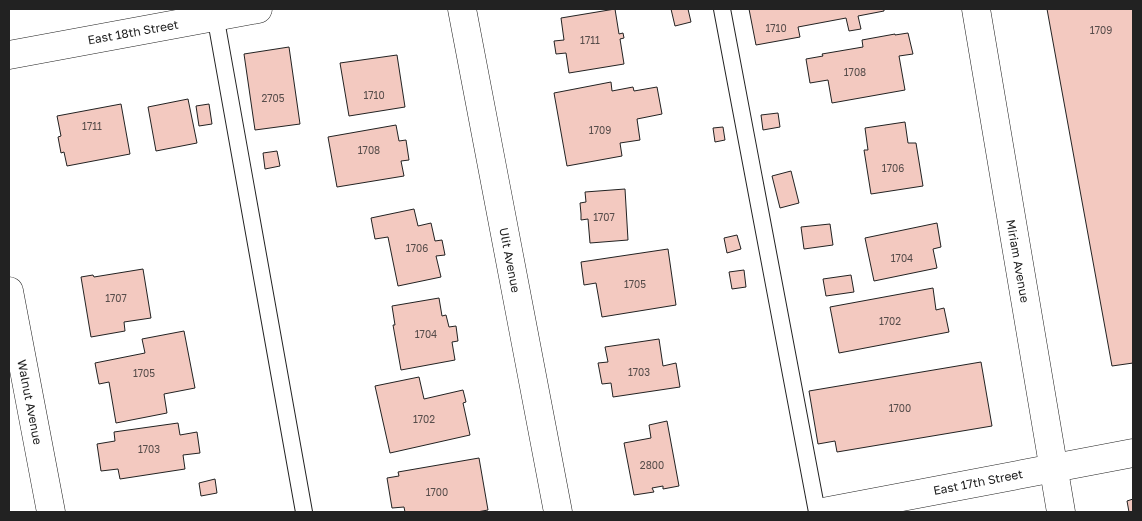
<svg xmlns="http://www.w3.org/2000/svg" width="1142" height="521" viewBox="0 0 1142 521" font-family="'Golos Text',sans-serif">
	<rect width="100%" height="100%" fill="#fff"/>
	<g fill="#f3c9c0" stroke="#222">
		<path d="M615,9L619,34L623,33L624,38L620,39L624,64L569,73L566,53L556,54L554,41L564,40L561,18Z"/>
		<path d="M671,9H688L691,22L675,26Z"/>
		<path d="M749,9H884V11L858,16L861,29L849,31L846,18L798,27L800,37L756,45Z"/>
		<path d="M1047,9H1133V363L1112,366Z"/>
		<path d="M908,33L913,54L899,56L905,90L832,103L828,80L810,83L806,59L823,56L822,54L863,47L862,40L895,34V35Z"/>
		<path d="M289,47L300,124L255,130L244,54Z"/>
		<path d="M397,55L405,107L349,116L340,63Z"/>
		<path d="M611,82L612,91L633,87L634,91L657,87L662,114L637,119L640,140L620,143L622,156L567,166L554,93Z"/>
		<path d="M188,99L197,143L156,151L148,107Z"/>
		<path d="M121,104L130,154L67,166L64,152L61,153L58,137L61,136L57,116Z"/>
		<path d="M209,104L212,124L199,126L196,106Z"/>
		<path d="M778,113L780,127L763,130L761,115Z"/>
		<path d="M905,122L908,143H916L923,186L871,194L864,150H868L865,128Z"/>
		<path d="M396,125L399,141L406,140L409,160L401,161L404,176L337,187L328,137Z"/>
		<path d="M723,127L725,140L715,142L713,128Z"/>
		<path d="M277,151L280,166L265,169L263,153Z"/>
		<path d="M791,171L799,203L780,208L772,176Z"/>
		<path d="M625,189L628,240L590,243L588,219L581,220V214L580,203L586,202L585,192Z"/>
		<path d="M414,209L418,226L431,223L435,241L442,240L445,255L436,256L441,277L398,286L388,237L375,239L371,218Z"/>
		<path d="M937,223L941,247L933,249L937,268L874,281L865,238Z"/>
		<path d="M830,224L833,245L804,249L801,227Z"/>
		<path d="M737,235L741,249L727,253L724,238Z"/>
		<path d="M668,249L676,305L602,317L596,283L584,285L581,262Z"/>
		<path d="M143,269L151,318L124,322L125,331L91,337L81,277L93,275L94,277Z"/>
		<path d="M744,270L746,287L732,289L729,272Z"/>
		<path d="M851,275L854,292L826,296L823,279Z"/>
		<path d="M933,288L936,310L944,308L949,332L839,353L830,307Z"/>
		<path d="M439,298L442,316L446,315L449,327L456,326L458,341L452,342L455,360L401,370L393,325H395L392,306Z"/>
		<path d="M184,331L195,388L164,394L167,413L116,423L109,382L99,384L95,363L145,353L142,339Z"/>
		<path d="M659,339L663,366L676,363L680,387L613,397L611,383L602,384L598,363L608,362L605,347Z"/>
		<path d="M981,362L992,426L837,452L835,441L818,444L809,391Z"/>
		<path d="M419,377L424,399L463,390L466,402L463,403L470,435L390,453L375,386Z"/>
		<path d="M667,421L679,486L663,489V486L652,488L654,492L634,495L624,443L651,438L649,425Z"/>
		<path d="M178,423L180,435L197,432L200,453L183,455L185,469L120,479L118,469L101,471L97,444L115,441L114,432Z"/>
		<path d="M479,458L488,510L477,512H405L404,507L392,508L387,478L399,476L398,472Z"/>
		<path d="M215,479L217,493L201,496L199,483Z"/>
		<path d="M1133,499V512H1129L1127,501Z"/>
	</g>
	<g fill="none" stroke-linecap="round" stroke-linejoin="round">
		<g stroke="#222" stroke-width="18">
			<g id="lane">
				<path d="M214,9L304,512"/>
				<path d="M722,9L817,512"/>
			</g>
		</g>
		<g stroke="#222" stroke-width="29">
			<g id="street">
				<path d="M462,9L558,512"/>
				<path d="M976,9L1061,512"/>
				<path d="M9,55L258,9"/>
				<path d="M9,291L51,512"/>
				<path d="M823,512L1133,453"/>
			</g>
		</g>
		<use href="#lane" stroke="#fff" stroke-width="16"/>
		<use href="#street" stroke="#fff" stroke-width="28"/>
	</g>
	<g text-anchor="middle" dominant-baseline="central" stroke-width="4" stroke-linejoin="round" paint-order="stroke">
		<g font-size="10" fill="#564c4a">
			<text x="776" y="28">1710</text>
			<text x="1101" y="30">1709</text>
			<text x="590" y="40">1711</text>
			<text x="855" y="72">1708</text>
			<text x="374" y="95">1710</text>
			<text x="273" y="98">2705</text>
			<text x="92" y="126">1711</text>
			<text x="600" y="130">1709</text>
			<text x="369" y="150">1708</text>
			<text x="893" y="168">1706</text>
			<text x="604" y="217">1707</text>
			<text x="417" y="248">1706</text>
			<text x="902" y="258">1704</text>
			<text x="635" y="284">1705</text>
			<text x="116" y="298">1707</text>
			<text x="890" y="321">1702</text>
			<text x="426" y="334">1704</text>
			<text x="639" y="372">1703</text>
			<text x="144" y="373">1705</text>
			<text x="900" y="408">1700</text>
			<text x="424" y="419">1702</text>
			<text x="149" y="449">1703</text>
			<text x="652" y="465">2800</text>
			<text x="437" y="492">1700</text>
		</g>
		<g font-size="12" fill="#222" stroke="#fff">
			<text transform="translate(133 32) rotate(-10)">East 18th Street</text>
			<text transform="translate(510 260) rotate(79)">Ulit Avenue</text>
			<text transform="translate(1018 261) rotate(80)">Miriam Avenue</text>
			<text transform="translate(30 402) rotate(79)">Walnut Avenue</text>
			<text transform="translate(978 482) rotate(-11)">East 17th Street</text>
		</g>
	</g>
	<rect width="1142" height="521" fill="none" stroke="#222222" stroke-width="20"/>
</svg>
